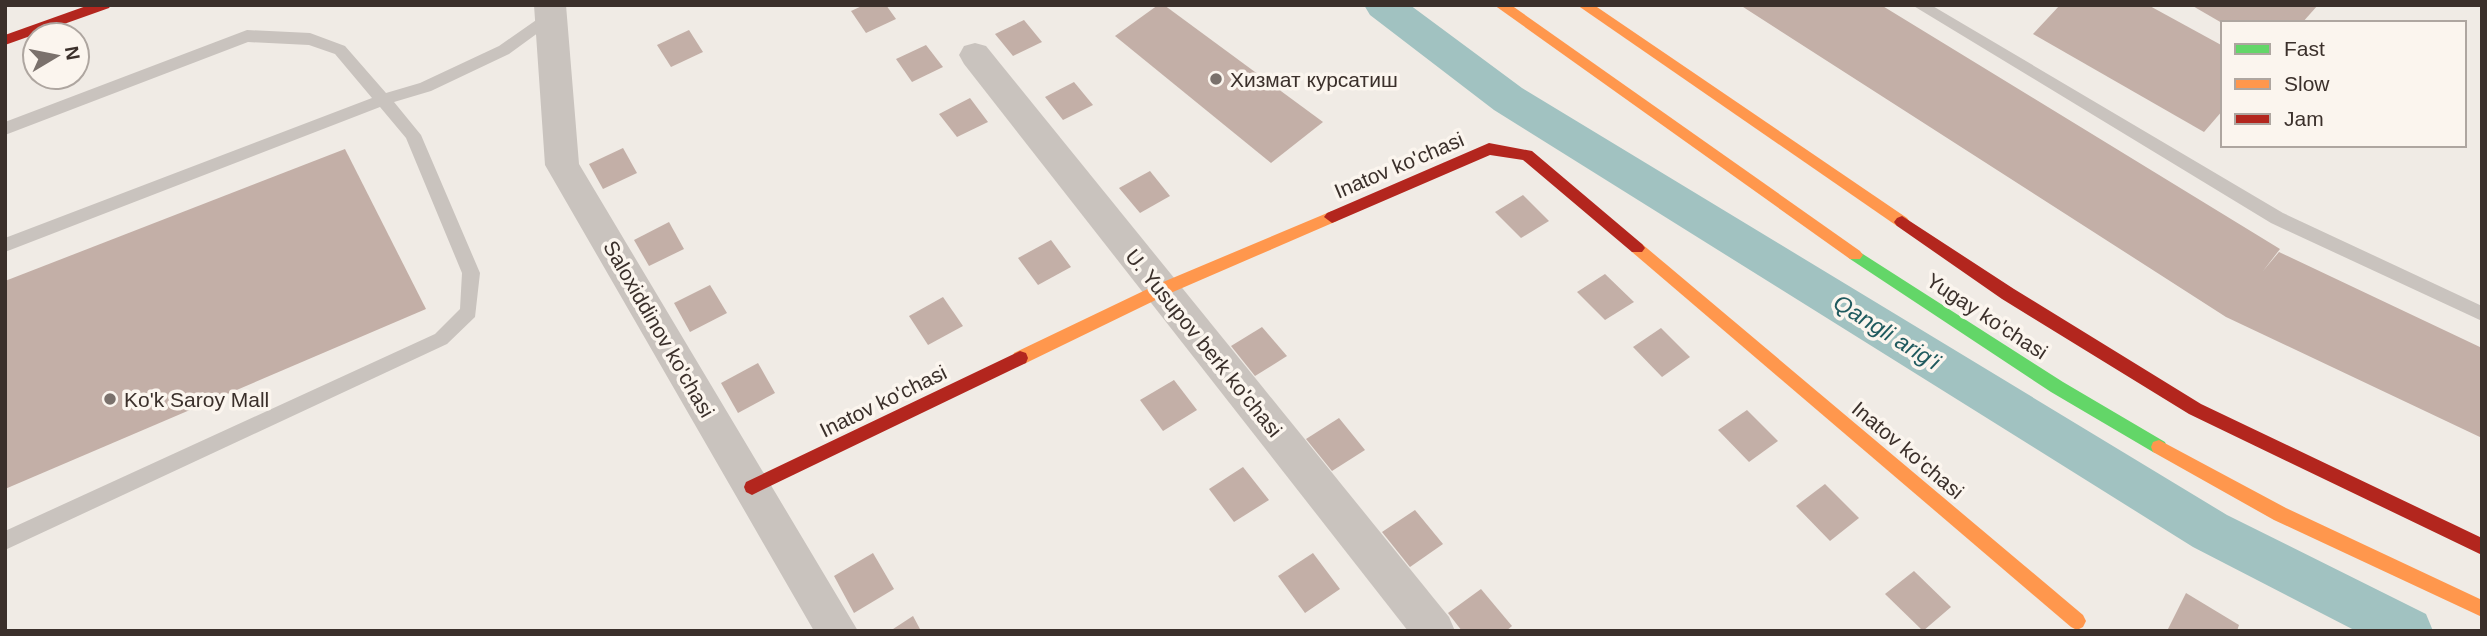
<svg xmlns="http://www.w3.org/2000/svg" width="2487" height="636" viewBox="0 0 2487 636" font-family="Arial,sans-serif">
	<rect width="100%" height="100%" fill="#f0ebe5"/>
	<g fill="none" stroke-linecap="round" stroke-linejoin="round">
		<path fill="#a1c2c1" fill-rule="evenodd" d="M1364,5H1410L1522,88L2227,515L2426,614L2433,631H2356L2193,547L1494,110L1370,15Z"/>
	</g>
	<g fill="#c3afa7">
		<path d="M864,5H886L896,19L866,33L851,11Z"/>
		<path d="M1158,5H1164L1323,122L1271,163L1115,36Z"/>
		<path d="M1740,5H1881L2280,249L2263,271L2279,252L2482,348V438L2226,317Z"/>
		<path d="M2060,5H2148L2223,46V110L2204,132L2033,34Z"/>
		<path d="M2191,5H2318L2302,23H2222Z"/>
		<path d="M1024,20L1042,42L1013,56L995,34Z"/>
		<path d="M689,30L703,52L671,67L657,45Z"/>
		<path d="M926,45L943,67L912,82L896,59Z"/>
		<path d="M1074,82L1093,105L1063,120L1045,97Z"/>
		<path d="M970,98L988,122L957,137L939,114Z"/>
		<path d="M623,148L637,173L603,189L589,164Z"/>
		<path d="M345,149L426,309L5,489V281Z"/>
		<path d="M1150,171L1170,196L1140,213L1119,188Z"/>
		<path d="M1523,195L1549,221L1521,238L1495,212Z"/>
		<path d="M669,222L684,249L649,266L634,240Z"/>
		<path d="M1051,240L1071,267L1038,285L1018,258Z"/>
		<path d="M1605,274L1634,302L1605,320L1577,292Z"/>
		<path d="M710,285L727,313L690,332L674,303Z"/>
		<path d="M943,297L963,326L928,345L909,316Z"/>
		<path d="M1262,327L1287,356L1255,376L1231,346Z"/>
		<path d="M1661,328L1690,357L1662,377L1633,347Z"/>
		<path d="M758,363L775,393L738,413L721,383Z"/>
		<path d="M1174,380L1197,410L1163,431L1140,400Z"/>
		<path d="M1747,410L1778,441L1749,462L1718,430Z"/>
		<path d="M1339,418L1365,450L1332,471L1306,439Z"/>
		<path d="M1243,467L1269,500L1234,522L1209,489Z"/>
		<path d="M1825,484L1859,518L1830,541L1796,506Z"/>
		<path d="M1415,510L1443,544L1410,567L1382,532Z"/>
		<path d="M873,553L894,589L854,613L834,576Z"/>
		<path d="M1313,553L1340,589L1305,613L1278,576Z"/>
		<path d="M1914,571L1951,607L1923,631L1885,594Z"/>
		<path d="M1481,589L1512,626L1506,631H1462L1448,613Z"/>
		<path d="M2186,593L2239,625L2237,631H2167Z"/>
		<path d="M913,616L921,631H890Z"/>
	</g>
	<g fill="none" stroke-linecap="round" stroke-linejoin="round">
		<g fill="#c9c3be" fill-rule="evenodd">
			<path d="M1912,5H1931L2283,213L2482,306V321L2271,223Z"/>
			<path d="M552,9L560,15L557,19L509,54L431,91L394,102L421,135L480,273L475,317L447,344L5,550V531L435,334L460,309L462,273L406,138L380,107L5,252V238L372,98L335,54L309,45L248,42L5,135V122L247,30L310,33L345,46L386,93L420,83L499,46Z"/>
		</g>
		<g fill="#c9c3be" fill-rule="evenodd">
			<path d="M534,5H566L579,164L858,631H814L545,165Z"/>
			<path d="M975,43L986,46L1449,617L1455,631H1408L964,64L959,55L964,46Z"/>
		</g>
		<path fill="#63d668" fill-rule="evenodd" d="M1855,249L2063,382L2165,442L2167,447L2165,452L2159,454L2153,452L2051,392L1850,259L1847,255L1850,251Z"/>
		<g fill="#ff974d" fill-rule="evenodd">
			<path d="M1494,5H1511L1860,251L1863,255L1860,259H1850Z"/>
			<path d="M1577,5H1594L1907,218L1910,222L1907,226H1897Z"/>
			<path d="M1332,211L1340,217L1337,221L1166,295L1026,363L1020,365L1014,363L1012,358L1014,353L1156,285Z"/>
			<path d="M1637,242L1642,244L2083,615L2086,621L2083,627L2077,630L2071,627L1632,252L1629,248L1632,244Z"/>
			<path d="M2159,440L2286,508L2482,600V617L2274,520L2153,452L2151,447L2153,442Z"/>
		</g>
		<g fill="#b3261e" fill-rule="evenodd">
			<path d="M89,5H111L109,8L5,45V35Z"/>
			<path d="M1489,143L1532,151L1642,244L1645,248L1642,252H1632L1523,160L1490,155L1337,221L1332,223L1324,217L1327,213Z"/>
			<path d="M1902,216L2014,289L2201,404L2482,538V555L2189,414L2002,299L1897,226L1894,222L1897,218Z"/>
			<path d="M1020,351L1026,353L1028,358L1026,363L758,492L752,495L746,492L744,487L746,482Z"/>
		</g>
	</g>
	<g fill="#7a716c" stroke="#fbf5ee" stroke-width="2.5">
		<circle cx="1216" cy="79" r="7"/>
		<circle cx="110" cy="399" r="7"/>
	</g>
	<g text-anchor="middle" dominant-baseline="central" stroke-width="7" stroke-linejoin="round" paint-order="stroke">
		<g font-size="21" fill="#3b302b" stroke="#fbf5ee" text-anchor="start">
			<text x="1230" y="79">Хизмат курсатиш</text>
			<text x="124" y="399">Ko'k Saroy Mall</text>
		</g>
		<g font-size="21" fill="#3b302b" stroke="#fbf5ee">
			<text transform="translate(1399 165) rotate(-23)">Inatov ko'chasi</text>
			<text transform="translate(1987 316) rotate(33)">Yugay ko'chasi</text>
			<text transform="translate(659 329) rotate(60)">Saloxiddinov ko'chasi</text>
			<text transform="translate(1204 343) rotate(51)">U. Yusupov berk ko'chasi</text>
			<text transform="translate(883 401) rotate(-26)">Inatov ko'chasi</text>
			<text transform="translate(1908 450) rotate(40)">Inatov ko'chasi</text>
		</g>
		<g font-size="23" font-style="italic" fill="#1f5a5e" stroke="#fbf5ee">
			<text transform="translate(1887 332) rotate(32)">Qangli arig'i</text>
		</g>
	</g>
	<rect width="2487" height="636" fill="none" stroke="#3b302b" stroke-width="14"/>
	<rect x="2221" y="21" width="245" height="126" fill="#fbf5ee" stroke="#aea6a0" stroke-width="2"/>
	<rect x="2235" y="44" width="35" height="10" fill="#63d668" stroke="#aea6a0" stroke-width="2"/>
	<text x="2284" y="56" font-size="21" fill="#3b302b">Fast</text>
	<rect x="2235" y="79" width="35" height="10" fill="#ff974d" stroke="#aea6a0" stroke-width="2"/>
	<text x="2284" y="91" font-size="21" fill="#3b302b">Slow</text>
	<rect x="2235" y="114" width="35" height="10" fill="#b3261e" stroke="#aea6a0" stroke-width="2"/>
	<text x="2284" y="126" font-size="21" fill="#3b302b">Jam</text>
	<g transform="translate(56 56) rotate(80)"><circle r="33" fill="#fbf5ee" stroke="#aea6a0" stroke-width="2"/>
	<path d="M0-5L12 26L0 18L-12 26Z" fill="#7a716c"/>
	<text y="-10" font-size="19" font-weight="bold" text-anchor="middle" fill="#3b302b">N</text>
	</g>
</svg>
